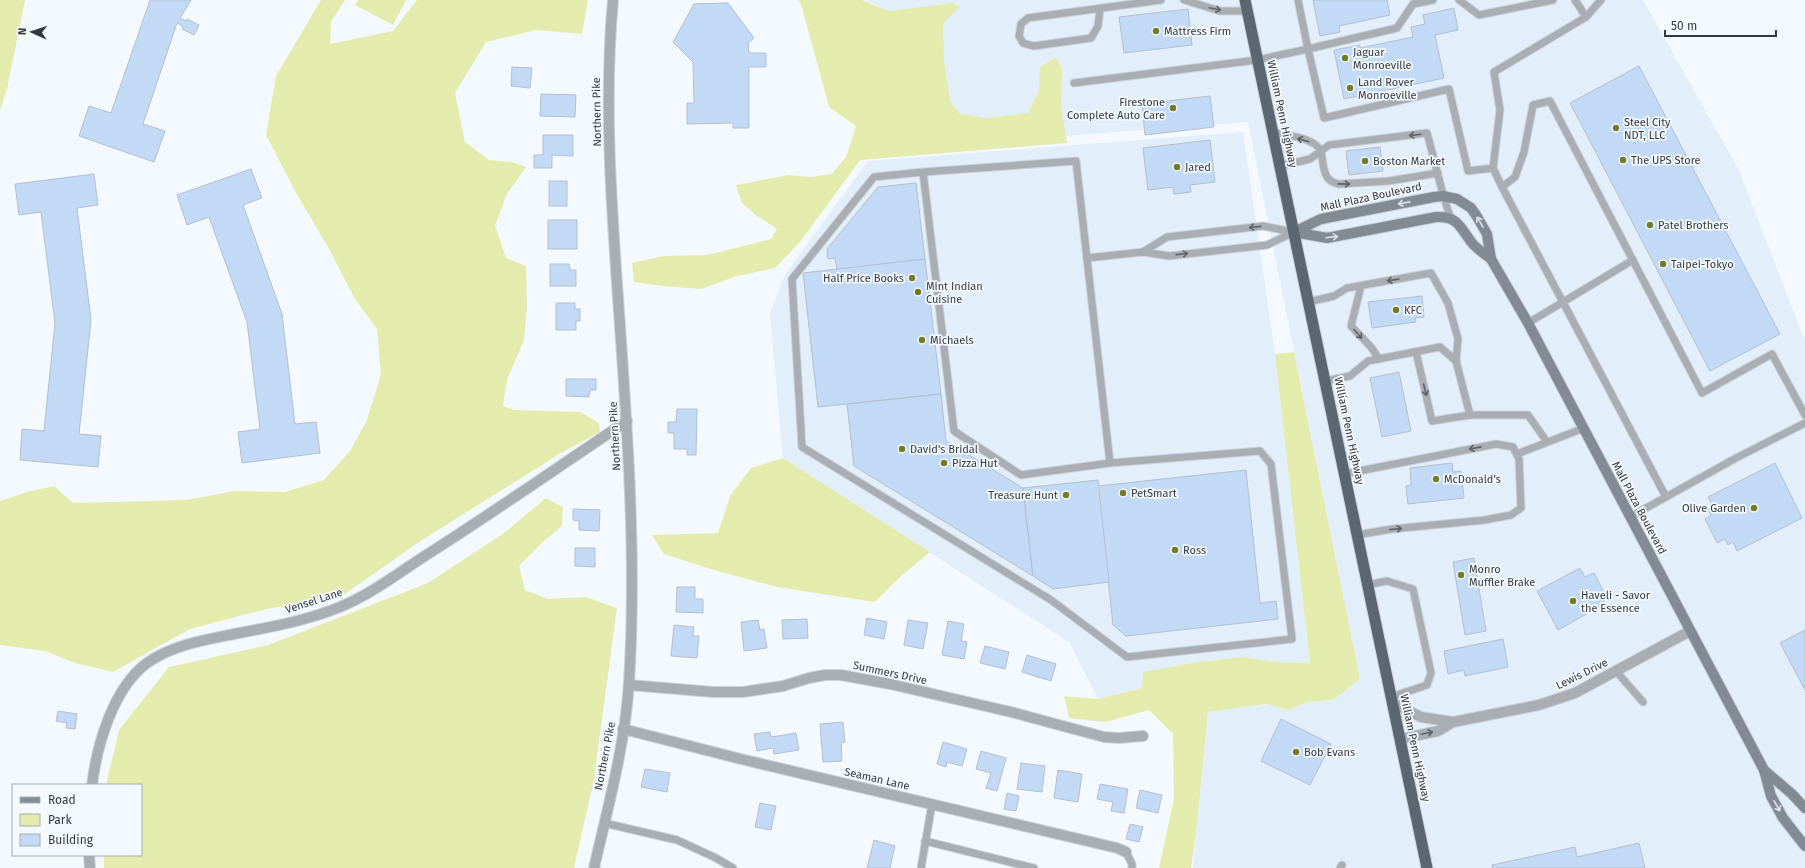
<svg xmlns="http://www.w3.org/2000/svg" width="1805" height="868" viewBox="0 0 1805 868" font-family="'Fira Sans',sans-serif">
	<rect width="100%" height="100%" fill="#f4f9ff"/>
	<g fill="#e3eefb">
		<path d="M866,0H1643L1739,170L1805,341V868H1193L1208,712L1266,704L1289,710L1307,702L1333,700L1360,679L1248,122L870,151L902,18Z"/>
		<path d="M1243,132L1275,354L1310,663L1277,662L1243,657L1196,662L1143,672L1142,688L1098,699L1069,642L783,458L770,314L784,276L868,161Z"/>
	</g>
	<g fill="#e4ecad">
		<path d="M0,0H25L7,89L0,110Z"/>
		<path d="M321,0H345L331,22L330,44L393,31L417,0H588L582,34L536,30L486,42L455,93L465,142L489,160L512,162L526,167L507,194L495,225L506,258L526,266L527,306L524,340L507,380L503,406L514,410L580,412L599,423L600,432L561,453L419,542L342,596L267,609L190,629L113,672L75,663L45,651L0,645V501L27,492L54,486L73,503L186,500L235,491L285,492L324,480L350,451L367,420L381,374L377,329L355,299L329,249L295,191L266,135L276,76Z"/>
		<path d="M358,0H406L393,25L355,5Z"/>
		<path d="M798,0H862L889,11L953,3L960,7L943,23L944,61L950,101L960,114L986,118L1028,113L1039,91L1040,67L1056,57L1062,69L1061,107L1067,143L860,160L800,242L775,268L737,276L701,289L662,286L634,282L632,263L664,256L707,255L771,239L777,229L757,216L742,203L736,185L789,175L810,177L832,174L846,157L856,126L829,107L801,4Z"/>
		<path d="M1294,352L1360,679L1333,700L1307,702L1289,710L1266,704L1208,712L1196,835L1191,868H1159L1174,799L1173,734L1149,710L1106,722L1069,718L1064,696L1098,699L1142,688L1143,672L1196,662L1243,657L1277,662L1310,663L1275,354Z"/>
		<path d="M783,458L930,552L900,577L875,602L777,587L717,571L664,554L652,535L718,533L730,496L751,468Z"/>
		<path d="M546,498L563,507L562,526L544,541L519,566L525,590L548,599L586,597L617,608L594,779L574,868H104V855H141V785H106L119,730L169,667L268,645L428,583L504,533Z"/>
	</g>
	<g fill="#c2daf6" stroke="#b3bfcd">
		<path d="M150,0H191L180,18L186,21L187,19L199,25L194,35L182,29L183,26L177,23L143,124L165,131L154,162L79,136L89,106L111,113Z"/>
		<path d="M1313,0H1387L1390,15L1339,26L1340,32L1320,36Z"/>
		<path d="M728,3L754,38L748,43L749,53H766V67H749V128H733V123L687,124V103H694L693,62L673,42L694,4Z"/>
		<path d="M1454,8L1458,30L1435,35L1444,78L1344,99L1334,50L1360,45V48L1413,37L1411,27L1425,24L1423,15Z"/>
		<path d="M1188,9L1192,45L1124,53L1119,17Z"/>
		<path d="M1639,66L1780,334L1710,371L1570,103Z"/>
		<path d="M512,67L532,68L530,88L511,86Z"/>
		<path d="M541,94L576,95L575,117L540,116Z"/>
		<path d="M1210,96L1214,127L1145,135L1142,104Z"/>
		<path d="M543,135H573V156L552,155V168H534V155H543Z"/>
		<path d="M1210,140L1215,182L1190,185L1191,192L1174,194L1173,187L1148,190L1143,148Z"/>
		<path d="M1380,147L1383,171L1349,175L1346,151Z"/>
		<path d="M251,169L262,198L243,205L282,314L295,424L316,422L320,453L242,463L238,432L260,429L247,322L209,217L187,225L177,195Z"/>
		<path d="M94,174L98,205L77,208L91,320L79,434L101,436L98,467L20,460L22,429L44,431L55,323L41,212L19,215L15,184Z"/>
		<rect x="549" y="181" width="18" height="25"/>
		<path d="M916,183L925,259L837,270L835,258L828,259L827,249L878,187Z"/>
		<rect x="548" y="220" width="29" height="29"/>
		<path d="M925,259L941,394L818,407L803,273Z"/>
		<path d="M550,264H569L570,270H576V286H550Z"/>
		<path d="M1422,296L1424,317L1415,318L1416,322L1372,328L1368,302Z"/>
		<path d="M556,303H575V309H580V321H576V330H556Z"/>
		<path d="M1399,372L1411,431L1382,437L1370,378Z"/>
		<path d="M566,379H596V390H590L589,397L566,396Z"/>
		<path d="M941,394L946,441L1023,488L1033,576L854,466L847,404Z"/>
		<path d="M677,409H697L696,455H687V449H674V433H668V422H676Z"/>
		<path d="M1452,463L1453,472L1461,471L1464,498L1408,504L1406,486L1411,485L1410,468Z"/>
		<path d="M1775,463L1802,518L1737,551L1733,542L1728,545L1725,539L1717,543L1705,519L1711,516L1708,509L1713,507L1708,497Z"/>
		<path d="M1246,470L1260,603L1276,601L1278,619L1126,636L1113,625L1098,486Z"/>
		<path d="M1098,480L1109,582L1053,589L1033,576L1023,488Z"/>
		<path d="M573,509L600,510L599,531L579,530V521L573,520Z"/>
		<path d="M575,548H595V567L575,566Z"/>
		<path d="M1474,558L1486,631L1465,635L1453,562Z"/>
		<path d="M1580,568L1585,577L1594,573L1606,596L1603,605L1558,630L1537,591Z"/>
		<path d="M677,587H695V599H703V613L676,612Z"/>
		<path d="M867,618L887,622L884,639L864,635Z"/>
		<path d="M807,619L808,638L783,639L782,620Z"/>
		<path d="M758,620L760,630L764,629L767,648L744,651L741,622Z"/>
		<path d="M908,620L928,623L923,649L904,645Z"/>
		<path d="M948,621L964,624L961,641L967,642L964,659L942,655Z"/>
		<path d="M674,625L694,627L693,636H699L697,658L671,656Z"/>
		<path d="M1805,630V690L1780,643Z"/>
		<path d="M1503,639L1508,667L1465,676L1464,670L1448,674L1444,651Z"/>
		<path d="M985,646L1009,652L1005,669L980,663Z"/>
		<path d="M1027,655L1056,664L1051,681L1022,672Z"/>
		<path d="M58,711L77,714L75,729L66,728L67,723L56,721Z"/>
		<path d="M1281,719L1331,744L1310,785L1261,761Z"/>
		<path d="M843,722L845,742L841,743L842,761L823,762L820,724Z"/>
		<path d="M770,732L771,737L796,733L799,750L774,754L773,748L757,751L754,734Z"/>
		<path d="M943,742L967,749L962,766L947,762L946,767L937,764Z"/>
		<path d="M981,751L1006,758L997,791L986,788L991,773L976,769Z"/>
		<path d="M1021,763L1045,766L1042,792L1017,789Z"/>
		<path d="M645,769L670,773L667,792L641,787Z"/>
		<path d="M1058,770L1082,774L1078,802L1054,798Z"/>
		<path d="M1100,784L1128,789L1124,813L1111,811L1113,802L1097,799Z"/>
		<path d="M1140,790L1162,795L1158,813L1136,808Z"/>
		<path d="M1007,793L1019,796L1016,811L1004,809Z"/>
		<path d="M760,803L776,806L771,830L755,827Z"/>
		<path d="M1130,824L1143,827L1139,842L1126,839Z"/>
		<path d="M874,840L895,846L890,868H867Z"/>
		<path d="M1639,843L1645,868H1493L1492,865L1575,847L1577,857Z"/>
	</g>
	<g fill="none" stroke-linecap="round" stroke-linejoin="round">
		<g stroke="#ced3d9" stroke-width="9">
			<g id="service">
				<path d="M1184,0L1220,11H1247"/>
				<path d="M1433,0L1413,4L1397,28L1308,49L1324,118L1449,89L1468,171L1493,168L1502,187"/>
				<path d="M1459,0L1479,15L1553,0"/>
				<path d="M1575,0L1586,17L1601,0"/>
				<path d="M1100,9L1098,26L1091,38L1034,46L1023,43L1019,36L1021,24L1028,18L1161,0"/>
				<path d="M1074,83L1257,60L1308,49L1298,0"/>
				<path d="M1272,132C1287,136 1314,137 1321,151L1310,159L1280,166"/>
				<path d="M1493,168L1500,110L1494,72L1586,17"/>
				<path d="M923,172L874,177L792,279L802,447L1051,600L1127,657L1292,639L1271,464L1260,451L1110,463L1021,475L954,431L923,172L1076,161L1110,463"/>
				<path d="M1438,173L1389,181L1339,184C1322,181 1324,166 1321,151L1329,145L1427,133C1435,162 1441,191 1451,219"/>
				<path d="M1143,252L1167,237L1263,226L1293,232"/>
				<path d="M1087,258L1143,252L1169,256L1267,245L1294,232"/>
				<path d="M1361,286L1351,326L1371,347L1379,359"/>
				<path d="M1308,302L1334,296L1347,288L1431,273L1448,303L1458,339L1456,361L1470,415"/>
				<path d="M1528,323L1633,260"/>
				<path d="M1416,352L1432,421L1470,415H1528L1547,442"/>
				<path d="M1325,381L1350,376L1368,361L1440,347L1456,361"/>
				<path d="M1517,454L1584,428"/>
				<path d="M1344,474L1496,444L1513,447L1519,459L1521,508L1511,515L1485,520L1392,529L1357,535"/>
				<path d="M1666,497L1502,187L1515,177L1524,152L1533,105L1550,101L1702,393L1772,354L1805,415"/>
				<path d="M1630,517L1736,458L1805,423"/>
				<path d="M1367,585L1387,581L1413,589L1431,673L1427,685L1391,697"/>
				<path d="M1616,671L1643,702"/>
				<path d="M604,823L677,840L716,858L733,868"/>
				<path d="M925,841L1034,868"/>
				<path d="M1126,852L1132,864V868"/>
				<path d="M921,868L932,804"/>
				<path d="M1340,868L1342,865"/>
			</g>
		</g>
		<g stroke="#ced3d9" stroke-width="12">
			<g id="minor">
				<path d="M629,685L713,692H743L783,686L809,678L825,675H841L890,684L1011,712L1104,737L1119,738L1143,736"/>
				<path d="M1393,703L1421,717L1453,722L1539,705L1575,693L1690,631"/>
				<path d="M623,729L745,760L1117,848L1126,852"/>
				<path d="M1400,739L1438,731L1453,722"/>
				<path d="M92,785C97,745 113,688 147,663C172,645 204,640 234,634C270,627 306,621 340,607C372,594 401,571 431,552C497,510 561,465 627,421"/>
				<path d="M89,855L90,868"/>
			</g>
		</g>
		<g stroke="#ced3d9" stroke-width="12">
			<path id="tertiary" d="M594,868C608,807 625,745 629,683C637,555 627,426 618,298C611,199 604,99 613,0"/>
		</g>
		<g stroke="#ced3d9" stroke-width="12">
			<g id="secondary">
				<path d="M1294,232L1321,219L1434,197L1443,196L1457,199L1471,208L1476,215L1487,234L1491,259L1528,323L1764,770L1771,796L1783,818L1805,846"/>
				<path d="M1294,232L1327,238L1436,217C1459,216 1460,228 1472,243C1477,249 1485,254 1491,259"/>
				<path d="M1764,770L1792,794L1805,808"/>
			</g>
		</g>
		<g stroke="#ced3d9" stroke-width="13">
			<path id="trunk" d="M1245,0L1427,868"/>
		</g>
		<use href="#service" stroke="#a8aeb4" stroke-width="7"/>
		<use href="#minor" stroke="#a8aeb4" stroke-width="10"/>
		<use href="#tertiary" stroke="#a8aeb4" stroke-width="10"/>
		<use href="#secondary" stroke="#828a93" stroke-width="10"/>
		<use href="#trunk" stroke="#5c6671" stroke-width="11"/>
	</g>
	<defs><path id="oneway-shaft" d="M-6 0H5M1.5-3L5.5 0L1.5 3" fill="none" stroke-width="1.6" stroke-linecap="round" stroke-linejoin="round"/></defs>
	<g stroke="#5d6368">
		<use href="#oneway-shaft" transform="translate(1215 9) rotate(12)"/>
		<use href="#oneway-shaft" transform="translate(1415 135) rotate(173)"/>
		<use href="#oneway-shaft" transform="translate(1303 140) rotate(-163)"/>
		<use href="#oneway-shaft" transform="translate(1344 184) rotate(1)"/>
		<use href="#oneway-shaft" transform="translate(1255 227) rotate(174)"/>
		<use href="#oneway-shaft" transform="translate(1182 254) rotate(-6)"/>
		<use href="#oneway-shaft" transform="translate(1393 280) rotate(170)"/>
		<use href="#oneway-shaft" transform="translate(1358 334) rotate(48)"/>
		<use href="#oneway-shaft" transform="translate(1425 390) rotate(76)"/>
		<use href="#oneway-shaft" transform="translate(1475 448) rotate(169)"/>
		<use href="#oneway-shaft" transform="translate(1396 529) rotate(-6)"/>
		<use href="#oneway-shaft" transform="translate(1427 733) rotate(-12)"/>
	</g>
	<g stroke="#dde3e9">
		<use href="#oneway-shaft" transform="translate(1404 203) rotate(169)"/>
		<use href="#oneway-shaft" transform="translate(1480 222) rotate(-120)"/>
		<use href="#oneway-shaft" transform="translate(1332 237) rotate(-7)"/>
		<use href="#oneway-shaft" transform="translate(1777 806) rotate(61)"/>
	</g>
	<g fill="#747b25" stroke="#f4f9ff" stroke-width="1.5">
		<circle cx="1156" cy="31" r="4"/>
		<circle cx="1345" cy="58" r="4"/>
		<circle cx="1350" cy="88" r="4"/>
		<circle cx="1173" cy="108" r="4"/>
		<circle cx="1616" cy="128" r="4"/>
		<circle cx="1623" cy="160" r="4"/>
		<circle cx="1365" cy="161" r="4"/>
		<circle cx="1177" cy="167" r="4"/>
		<circle cx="1650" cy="225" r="4"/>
		<circle cx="1663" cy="264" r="4"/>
		<circle cx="912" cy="278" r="4"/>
		<circle cx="918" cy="292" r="4"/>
		<circle cx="1396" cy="310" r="4"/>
		<circle cx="922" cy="340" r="4"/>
		<circle cx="902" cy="449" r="4"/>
		<circle cx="944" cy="463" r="4"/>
		<circle cx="1436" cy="479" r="4"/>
		<circle cx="1123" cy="493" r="4"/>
		<circle cx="1066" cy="495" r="4"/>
		<circle cx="1754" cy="508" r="4"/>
		<circle cx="1175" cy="550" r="4"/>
		<circle cx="1461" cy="575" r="4"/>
		<circle cx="1573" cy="601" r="4"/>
		<circle cx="1296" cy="752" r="4"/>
	</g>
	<g text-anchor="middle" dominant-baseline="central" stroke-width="3.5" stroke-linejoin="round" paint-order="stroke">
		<g font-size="11" fill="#353a3f" stroke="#f4f9ff" text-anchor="start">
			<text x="1164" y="31">Mattress Firm</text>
			<text x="1353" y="52">Jaguar<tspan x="1353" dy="13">Monroeville</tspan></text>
			<text x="1358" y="82">Land Rover<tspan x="1358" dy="13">Monroeville</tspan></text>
			<text x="1165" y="102" text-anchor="end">Firestone<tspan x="1165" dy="13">Complete Auto Care</tspan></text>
			<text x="1624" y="122">Steel City<tspan x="1624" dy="13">NDT, LLC</tspan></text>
			<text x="1631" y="160">The UPS Store</text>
			<text x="1373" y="161">Boston Market</text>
			<text x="1185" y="167">Jared</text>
			<text x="1658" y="225">Patel Brothers</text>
			<text x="1671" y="264">Taipei-Tokyo</text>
			<text x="904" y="278" text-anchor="end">Half Price Books</text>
			<text x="926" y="286">Mint Indian<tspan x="926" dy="13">Cuisine</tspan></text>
			<text x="1404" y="310">KFC</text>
			<text x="930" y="340">Michaels</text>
			<text x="910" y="449">David's Bridal</text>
			<text x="952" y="463">Pizza Hut</text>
			<text x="1444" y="479">McDonald's</text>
			<text x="1131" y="493">PetSmart</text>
			<text x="1058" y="495" text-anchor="end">Treasure Hunt</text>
			<text x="1746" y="508" text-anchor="end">Olive Garden</text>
			<text x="1183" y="550">Ross</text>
			<text x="1469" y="569">Monro<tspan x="1469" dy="13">Muffler Brake</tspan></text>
			<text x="1581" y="595">Haveli - Savor<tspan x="1581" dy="13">the Essence</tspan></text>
			<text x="1304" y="752">Bob Evans</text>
		</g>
		<g font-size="11" fill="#353a3f" stroke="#f4f9ff">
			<text transform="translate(597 112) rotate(-91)">Northern Pike</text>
			<text transform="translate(1282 114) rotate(78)">William Penn Highway</text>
			<text transform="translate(1371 197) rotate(-12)">Mall Plaza Boulevard</text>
			<text transform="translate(1349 431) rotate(78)">William Penn Highway</text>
			<text transform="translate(615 436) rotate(-93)">Northern Pike</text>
			<text transform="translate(1639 508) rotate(62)">Mall Plaza Boulevard</text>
			<text transform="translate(314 601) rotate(-18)">Vensel Lane</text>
			<text transform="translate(890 673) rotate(12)">Summers Drive</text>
			<text transform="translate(1582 674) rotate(-26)">Lewis Drive</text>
			<text transform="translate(1415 748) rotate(78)">William Penn Highway</text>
			<text transform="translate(605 756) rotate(-79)">Northern Pike</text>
			<text transform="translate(877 779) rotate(13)">Seaman Lane</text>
		</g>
	</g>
	<rect x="12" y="784" width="130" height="72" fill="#f4f9ff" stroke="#a8adb2"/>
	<rect x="20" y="797" width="20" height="6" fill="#828a93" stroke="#a8adb2"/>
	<text x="48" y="804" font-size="12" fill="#353a3f">Road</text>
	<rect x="20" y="814" width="20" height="12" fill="#e4ecad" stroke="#a8adb2"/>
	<text x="48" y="824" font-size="12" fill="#353a3f">Park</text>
	<rect x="20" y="834" width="20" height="12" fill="#c2daf6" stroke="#a8adb2"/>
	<text x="48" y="844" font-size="12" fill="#353a3f">Building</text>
	<g transform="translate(32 32) rotate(273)" stroke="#f4f9ff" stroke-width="3" paint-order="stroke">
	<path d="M0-3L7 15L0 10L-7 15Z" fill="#353a3f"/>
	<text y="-6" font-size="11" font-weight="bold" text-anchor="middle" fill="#353a3f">N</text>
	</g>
	<path d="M1665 30v6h111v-6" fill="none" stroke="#353a3f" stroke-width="2"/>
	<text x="1671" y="30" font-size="12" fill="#353a3f" stroke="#f4f9ff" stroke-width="3" paint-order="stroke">50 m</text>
</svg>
